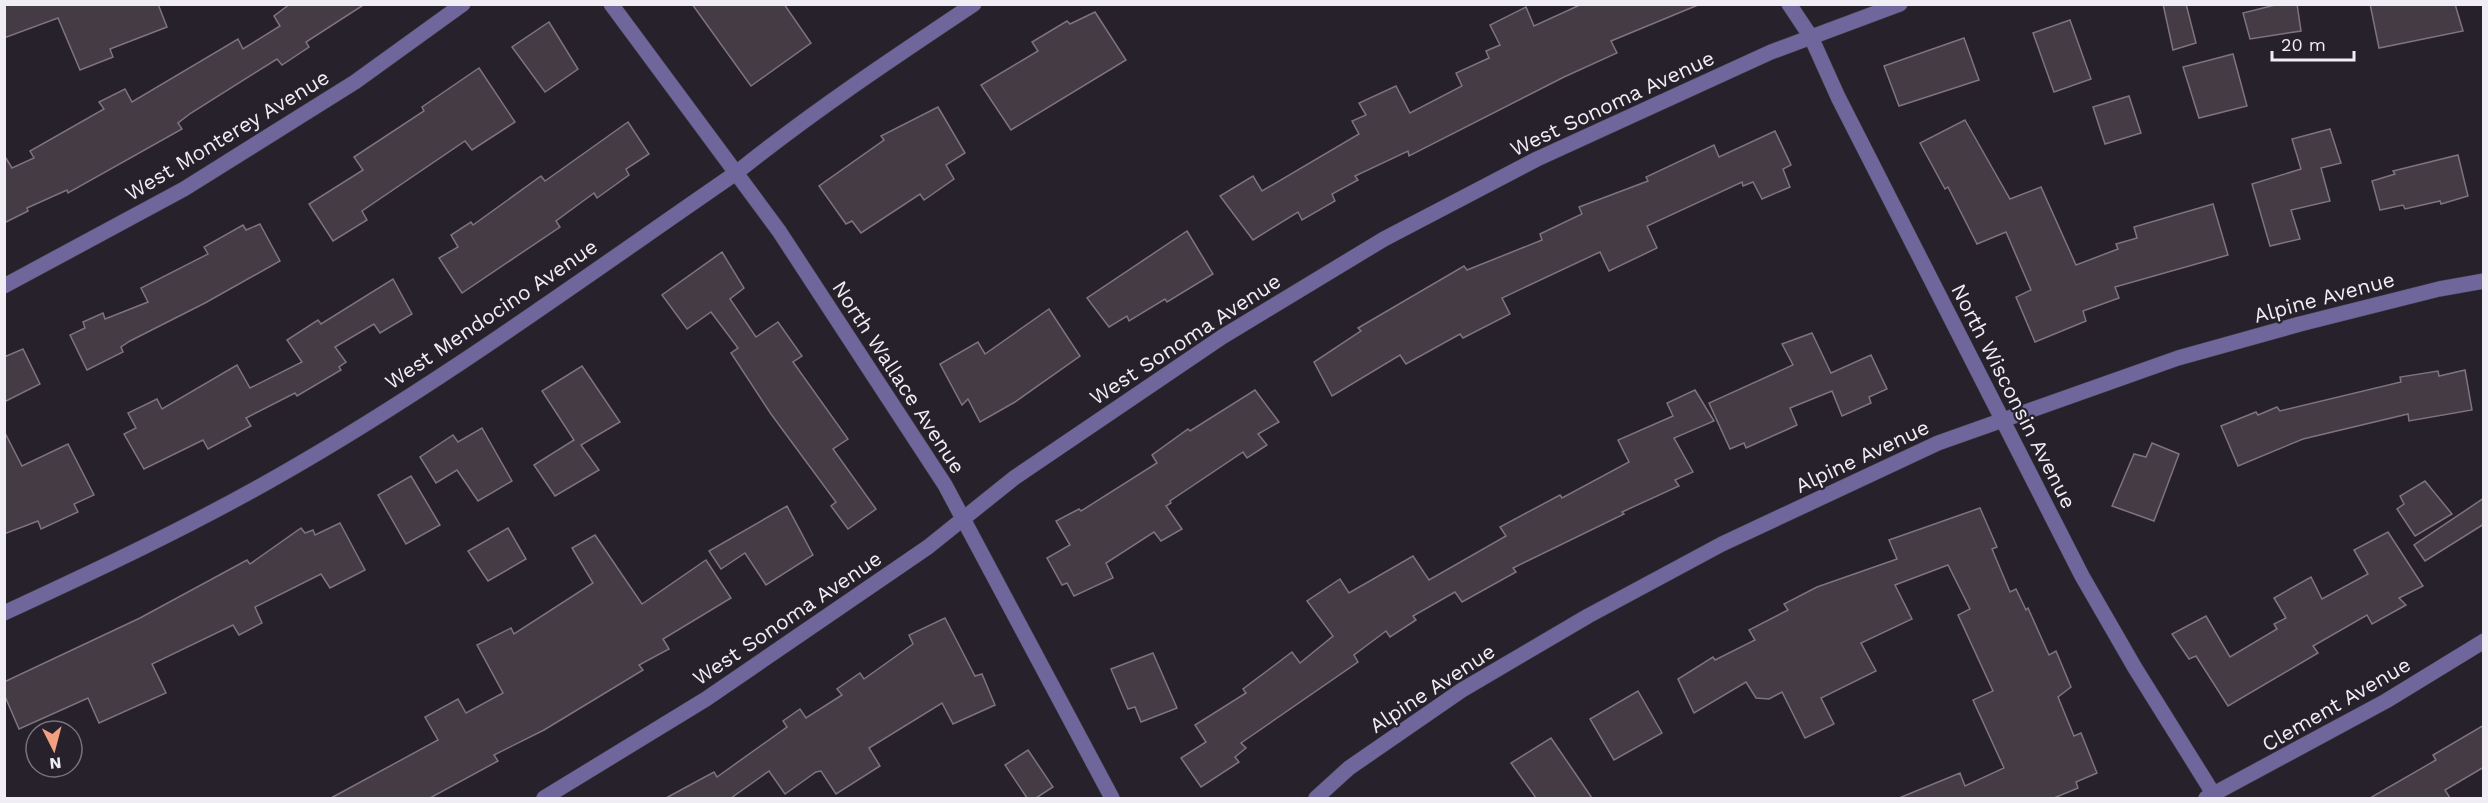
<svg xmlns="http://www.w3.org/2000/svg" width="2488" height="803" viewBox="0 0 2488 803" font-family="'Work Sans',sans-serif">
	<rect width="100%" height="100%" fill="#26212b"/>
	<g fill="#443b44" stroke="#7f747e" stroke-width="1.5">
		<path d="M4,4H158L167,27L110,49L113,57L80,70L58,18L4,38Z"/>
		<path d="M290,4H365L306,42L309,47L282,65L277,59L191,113L178,123L182,129L68,193L67,190L27,208L28,211L4,223V155L12,168L34,158L30,151L104,109L99,102L125,89L132,102L238,39L243,49L280,26L274,16Z"/>
		<path d="M692,4H784L811,43L751,86Z"/>
		<path d="M1582,4L1698,5L1611,41L1617,53L1564,77L1409,156L1408,151L1355,176L1358,180L1332,194L1335,201L1302,220L1298,212L1253,240L1220,196L1253,176L1262,191L1359,134L1352,121L1366,115L1359,103L1396,86L1410,113L1462,86L1456,73L1489,58L1486,51L1500,45L1490,25L1526,7L1534,26Z"/>
		<path d="M2163,4H2186L2196,43L2173,50Z"/>
		<path d="M2279,4H2297L2301,31L2250,39L2243,13Z"/>
		<path d="M2370,4H2455L2463,31L2379,48Z"/>
		<path d="M1095,12L1126,60L1011,130L981,85L1038,51L1032,42L1067,21L1070,24Z"/>
		<path d="M2070,20L2091,79L2054,92L2033,33Z"/>
		<path d="M549,22L578,69L545,92L512,47Z"/>
		<path d="M1964,38L1979,80L1899,106L1884,66Z"/>
		<path d="M2233,54L2247,106L2199,118L2183,67Z"/>
		<path d="M479,68L515,122L472,150L465,141L362,211L367,220L333,241L309,204L363,170L354,157L424,111L422,107Z"/>
		<path d="M2129,96L2141,133L2105,144L2093,107Z"/>
		<path d="M938,107L965,153L946,165L954,179L924,200L920,194L861,233L852,221L846,224L819,186L884,140L881,136Z"/>
		<path d="M1965,120L2010,199L2041,187L2076,265L2118,249L2116,244L2137,238L2134,227L2213,204L2228,255L2115,287L2119,298L2083,311L2086,321L2035,342L2016,297L2031,290L2006,232L1977,244L1948,187L1945,189L1920,143Z"/>
		<path d="M628,122L649,154L626,169L629,175L597,198L594,193L556,221L560,227L462,293L439,258L458,247L451,235L471,222L473,225L541,176L545,181Z"/>
		<path d="M2330,129L2341,163L2321,168L2330,201L2291,210L2300,239L2270,246L2252,184L2301,169L2292,139Z"/>
		<path d="M1775,131L1791,165L1783,169L1790,187L1762,199L1753,182L1743,186L1742,182L1647,226L1657,248L1609,271L1600,252L1502,298L1510,314L1463,338L1460,334L1406,364L1400,355L1332,396L1314,362L1361,331L1358,328L1464,266L1467,270L1542,240L1540,234L1582,214L1579,207L1648,181L1646,177L1714,145L1719,157Z"/>
		<path d="M2458,155L2468,196L2441,204L2440,201L2405,209L2403,205L2380,210L2372,181L2395,174L2393,171Z"/>
		<path d="M260,224L280,261L205,303L130,341L121,347L123,352L87,370L70,335L85,328L83,322L103,313L105,319L148,302L141,288L208,254L204,247L243,225L246,230Z"/>
		<path d="M1187,231L1213,274L1167,302L1165,299L1129,321L1127,316L1109,327L1087,298Z"/>
		<path d="M722,252L744,288L730,299L756,337L778,322L802,356L793,362L848,439L833,449L876,509L848,529L831,506L836,502L771,414L731,353L738,348L711,312L687,329L662,295Z"/>
		<path d="M393,279L412,314L380,333L374,324L335,347L346,362L339,367L341,370L297,396L295,393L246,418L251,426L208,449L203,440L144,469L124,434L136,428L128,413L157,399L162,409L237,365L250,388L302,362L287,340L318,320L321,324Z"/>
		<path d="M1049,309L1080,356L1015,402L980,422L968,399L962,405L940,364L978,342L985,354Z"/>
		<path d="M1812,333L1831,373L1871,355L1887,389L1869,397L1871,403L1842,416L1832,391L1790,408L1797,425L1746,448L1744,443L1730,449L1709,403L1793,365L1782,344Z"/>
		<path d="M23,349L40,384L4,402V357Z"/>
		<path d="M582,366L620,422L581,445L599,470L555,496L534,465L574,440L542,391Z"/>
		<path d="M2465,370L2472,410L2409,421L2408,414L2303,439L2238,466L2221,426L2256,412L2258,415L2277,407L2280,411L2401,382L2400,377L2438,371L2439,376Z"/>
		<path d="M1255,390L1279,422L1258,434L1267,445L1247,458L1243,452L1170,501L1171,503L1166,506L1182,529L1161,541L1154,532L1106,563L1113,578L1074,596L1067,583L1062,585L1047,558L1070,545L1056,521L1079,509L1081,511L1157,463L1152,455L1188,429L1190,431Z"/>
		<path d="M1695,390L1714,421L1674,438L1693,472L1675,480L1679,486L1622,512L1624,514L1513,568L1516,572L1462,602L1455,592L1413,616L1416,620L1390,637L1386,631L1354,655L1358,662L1241,743L1246,748L1235,757L1239,762L1201,787L1181,758L1206,742L1195,725L1246,693L1243,689L1292,652L1300,663L1333,636L1307,601L1340,579L1349,593L1413,556L1429,580L1506,536L1500,527L1560,495L1562,498L1629,462L1618,440L1673,416L1667,403Z"/>
		<path d="M482,428L512,481L478,501L457,470L436,483L420,457L453,435L458,442Z"/>
		<path d="M4,431L22,466L68,444L94,495L74,504L78,512L41,529L38,521L4,534Z"/>
		<path d="M2152,443L2179,454L2154,521L2112,506L2134,454L2146,457Z"/>
		<path d="M411,476L440,525L406,544L378,495Z"/>
		<path d="M2425,481L2452,514L2415,536L2397,509L2404,504L2400,496Z"/>
		<path d="M2484,498V524L2425,561L2414,545Z"/>
		<path d="M787,506L813,555L766,585L745,553L721,569L709,551Z"/>
		<path d="M1980,508L1997,547L1992,549L2010,592L2016,589L2026,610L2028,608L2049,655L2056,651L2071,687L2058,697L2074,736L2081,733L2097,773L2076,782L2078,788L2054,798H1899L1960,773L1965,786L2004,768L1973,700L1993,691L1958,615L1970,609L1948,565L1895,585L1912,619L1861,643L1876,671L1821,698L1834,724L1805,738L1782,692L1769,699L1756,698L1746,682L1694,713L1678,679L1713,657L1715,660L1755,640L1749,630L1788,610L1784,604L1817,587L1897,559L1889,540Z"/>
		<path d="M340,523L365,570L330,588L321,574L255,607L262,623L239,635L233,625L152,664L166,693L99,723L88,698L19,729L4,694V682L140,618L247,560L250,564L301,528L305,533L313,530L315,535Z"/>
		<path d="M508,528L526,559L488,581L468,551Z"/>
		<path d="M2388,532L2423,586L2399,598L2406,605L2372,624L2367,615L2313,646L2318,653L2228,706L2196,656L2189,659L2172,634L2206,616L2230,657L2277,629L2274,624L2286,618L2274,598L2311,577L2322,599L2368,574L2354,550Z"/>
		<path d="M595,535L642,604L706,560L731,598L663,639L669,649L639,665L643,670L544,730L494,755L498,761L430,798H331L438,740L425,717L458,699L466,713L503,693L477,645L511,628L514,634L593,583L572,548Z"/>
		<path d="M945,618L975,676L982,674L995,705L953,724L942,703L869,748L880,766L836,794L821,771L816,772L785,794L769,771L731,798H666L714,772L717,777L787,727L783,721L800,709L806,718L842,695L837,689L860,673L864,679L913,644L909,635Z"/>
		<path d="M1153,653L1177,708L1141,722L1135,707L1128,709L1111,669Z"/>
		<path d="M1638,691L1662,733L1614,760L1590,719Z"/>
		<path d="M2484,725V767L2445,790L2450,798H2370L2436,760L2433,755Z"/>
		<path d="M1551,738L1575,773L1592,798H1536L1511,763Z"/>
		<path d="M1028,750L1053,787L1036,798H1027L1005,765Z"/>
	</g>
	<g fill="none" stroke-linecap="round" stroke-linejoin="round">
		<g stroke="#423e47" stroke-width="16">
			<g id="street">
				<path d="M611,4L779,231L945,485L1112,798"/>
				<path d="M1789,4L1811,37L1838,97L2082,576L2135,668L2216,798"/>
				<path d="M4,286L184,189L355,82L463,4"/>
				<path d="M4,613C97,570 191,526 280,475C438,385 586,276 736,173C812,112 893,58 974,4"/>
				<path d="M544,798L706,699L928,547L1014,478L1222,337L1384,239L1537,159L1771,52L1900,4"/>
				<path d="M1316,798L1349,768L1462,690L1588,616L1722,544L1938,443L2178,358L2300,324L2439,289L2484,281"/>
				<path d="M2206,798L2386,701L2484,641"/>
			</g>
		</g>
		<use href="#street" stroke="#6f669c" stroke-width="15"/>
	</g>
	<g text-anchor="middle" dominant-baseline="central" stroke-width="4.5" stroke-linejoin="round" paint-order="stroke">
		<g font-size="21" fill="#f1edf4" stroke="#26212b">
			<text transform="translate(1612 103) rotate(-25)">West Sonoma Avenue</text>
			<text transform="translate(227 135) rotate(-31)">West Monterey Avenue</text>
			<text transform="translate(2324 297) rotate(-15)">Alpine Avenue</text>
			<text transform="translate(491 314) rotate(-34)">West Mendocino Avenue</text>
			<text transform="translate(1185 339) rotate(-33)">West Sonoma Avenue</text>
			<text transform="translate(899 377) rotate(57)">North Wallace Avenue</text>
			<text transform="translate(2014 396) rotate(63)">North Wisconsin Avenue</text>
			<text transform="translate(1862 456) rotate(-25)">Alpine Avenue</text>
			<text transform="translate(787 618) rotate(-34)">West Sonoma Avenue</text>
			<text transform="translate(1432 688) rotate(-33)">Alpine Avenue</text>
			<text transform="translate(2336 704) rotate(-30)">Clement Avenue</text>
		</g>
	</g>
	<rect width="2488" height="803" fill="none" stroke="#f1edf4" stroke-width="12"/>
	<g transform="translate(54 749) rotate(174)"><circle r="28" fill="#26212b" stroke="#77737b" stroke-width="1.5"/>
	<path d="M0-4.5L10 22L0 15L-10 22Z" fill="#f2a080"/>
	<text y="-9" font-size="16" font-weight="bold" text-anchor="middle" fill="#f1edf4">N</text>
	</g>
	<path d="M2272 51v9h82v-9" fill="none" stroke="#f1edf4" stroke-width="3"/>
	<text x="2281" y="51" font-size="18" fill="#f1edf4" stroke="#26212b" stroke-width="4.5" paint-order="stroke">20 m</text>
</svg>
